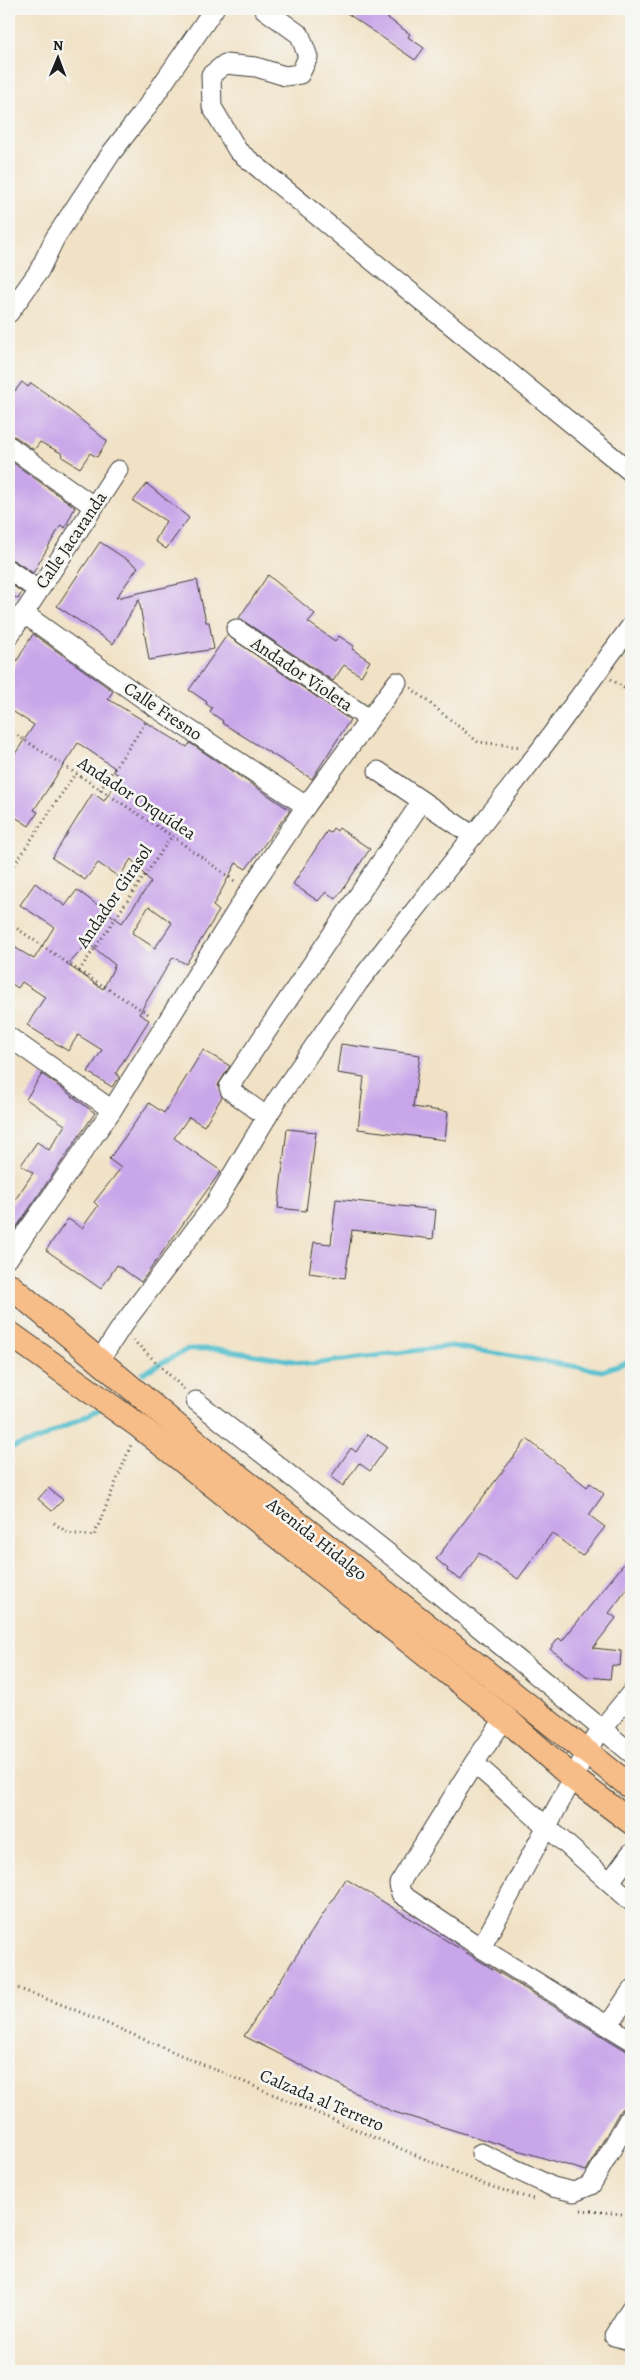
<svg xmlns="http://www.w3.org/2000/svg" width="640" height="2380" viewBox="0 0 640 2380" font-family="Alegreya,serif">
	<rect width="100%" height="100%" fill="#f6f6f2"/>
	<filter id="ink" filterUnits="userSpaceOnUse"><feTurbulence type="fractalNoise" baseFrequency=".02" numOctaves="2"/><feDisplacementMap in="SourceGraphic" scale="10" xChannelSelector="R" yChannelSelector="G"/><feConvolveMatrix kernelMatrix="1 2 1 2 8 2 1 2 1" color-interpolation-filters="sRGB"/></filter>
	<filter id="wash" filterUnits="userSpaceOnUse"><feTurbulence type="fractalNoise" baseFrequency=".0096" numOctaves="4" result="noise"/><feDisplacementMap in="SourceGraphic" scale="20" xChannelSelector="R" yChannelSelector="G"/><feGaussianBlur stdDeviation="1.12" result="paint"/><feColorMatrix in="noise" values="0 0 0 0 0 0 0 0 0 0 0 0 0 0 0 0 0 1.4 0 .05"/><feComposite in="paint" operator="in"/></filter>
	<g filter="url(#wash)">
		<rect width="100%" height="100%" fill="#f1e2c6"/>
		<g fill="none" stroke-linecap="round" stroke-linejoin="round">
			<g stroke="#53bfcd" stroke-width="5">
				<path d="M143,1373L188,1349H218L312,1364L451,1346L602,1371L631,1361"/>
				<path d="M9,1448L38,1440L102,1408"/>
			</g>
		</g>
		<g id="blocks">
			<g fill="#c9a6e9" fill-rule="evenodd">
				<path d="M341,9H390L385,16L410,34L408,37L424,48L415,60Z"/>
				<path d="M22,382L28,387L31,383L64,406L107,441L97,457L90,453L80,468L62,457L63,454L40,442L34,450L16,437L9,435V385L15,391Z"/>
				<path d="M9,460L75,507L65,528L61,525L33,573L15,561L9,559Z"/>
				<path d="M147,484L189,518L166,549L155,541L166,521L133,501Z"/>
				<path d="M100,542L138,567L116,598L197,580L206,622H209L214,649L149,660L139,599L113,644L57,606Z"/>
				<path d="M268,575L315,614L308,622L335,641L339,636L354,646L352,649L370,661L361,676L344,665L333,681L239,618Z"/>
				<path d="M9,583L22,592L18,599L9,594Z"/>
				<path d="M33,634L113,691L108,699L187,747L190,743L290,810L246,869L236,863L213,906L219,911L186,964L173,957L139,1014L149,1020L116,1073L119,1076L112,1087L88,1072L102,1050L78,1035L68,1051L27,1025L45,997L22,982L18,988L9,982V944L34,959L54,927L20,905L35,883L65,906L77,890L122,923L151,882L131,859L119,877L98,863L85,880L52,858L93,793L104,801L120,776L113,771L115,768L78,743L34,810L38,812L29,826L9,813V763L34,725L9,709V674ZM149,906L172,923L155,948L132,933ZM88,943L115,965L103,989L68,965Z"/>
				<path d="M227,635L350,720L312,779L222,723L223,721L210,712L212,708L206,704L207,702L189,690Z"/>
				<path d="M333,828L337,831L339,828L370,849L336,899L326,892L318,901L293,884L327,831L330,833Z"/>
				<path d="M341,1044L420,1055L413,1107L448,1112L445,1140L358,1129L364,1077L337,1073Z"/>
				<path d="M203,1050L230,1066L218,1085L222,1097L204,1126L189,1117L174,1138L221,1171L141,1282L117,1265L101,1289L46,1250L68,1219L82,1228L98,1206L94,1202L121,1168L109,1159L149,1103L164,1113Z"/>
				<path d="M42,1074L95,1113L9,1238V1209L33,1173L21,1165L37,1142L49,1150L65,1125L26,1099Z"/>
				<path d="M287,1129L316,1132L306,1211L278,1208Z"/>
				<path d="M336,1199L436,1210L433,1239L352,1230L345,1278L309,1273L314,1242L331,1244Z"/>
				<path d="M368,1434L387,1447L370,1471L359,1463L343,1486L331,1477L351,1448L356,1452Z"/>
				<path d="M527,1439L587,1487L590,1483L604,1494L589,1515L605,1527L582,1556L552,1533L518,1579L479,1553L461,1580L447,1571L448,1569L436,1559Z"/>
				<path d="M48,1488L63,1500L52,1511L38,1499Z"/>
				<path d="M631,1555V1584L609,1613L616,1618L593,1648L621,1651L620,1666L612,1665L610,1679L588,1677L550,1649L559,1638L562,1641Z"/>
				<path d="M346,1879L625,2050L631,2051V2104L621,2109L586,2171L391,2111L244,2036Z"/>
			</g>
		</g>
	</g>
	<g filter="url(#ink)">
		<use href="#blocks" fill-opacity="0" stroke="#3c3a36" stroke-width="1"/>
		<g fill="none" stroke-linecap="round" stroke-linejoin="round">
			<g stroke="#3c3a36" stroke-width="21">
				<g id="minor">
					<path d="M264,9L300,35L308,57L300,74L285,76L256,67L225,64L211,75L212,107L238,151L631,472"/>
					<path d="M9,313L39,271L55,238L112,152L144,111L214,9"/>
					<path d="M9,446L93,506"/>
					<path d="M9,570L38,590"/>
					<path d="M23,613L155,707L306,806"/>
					<path d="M236,629L369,719"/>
					<path d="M9,636L118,470"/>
					<path d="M378,771L472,835"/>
					<path d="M9,1037L112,1110"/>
					<path d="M267,1117L230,1090L229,1087L422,801"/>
					<path d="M9,1257L112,1110L249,891L306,806L397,682"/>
					<path d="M99,1361L122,1326L216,1202L277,1100L358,983L541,749L631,626"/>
					<path d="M196,1401L413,1573L631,1753"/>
					<path d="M505,1718L474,1763L399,1884L401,1894L481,1948L631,2040"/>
					<path d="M474,1763L631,1901"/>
					<path d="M610,1882L631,1853"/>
					<path d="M481,1948L587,1752L601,1730L631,1693"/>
					<path d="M608,2026L631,1991"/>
					<path d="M481,2153L553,2187L574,2192L591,2185L631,2115"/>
					<path d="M631,2308L614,2336L631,2341"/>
				</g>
			</g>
			<g stroke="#3c3a36" stroke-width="26">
				<g id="major">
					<path d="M9,1285L208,1452L631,1787"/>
					<path d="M9,1333L139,1426L505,1718L574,1779L631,1822"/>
				</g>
			</g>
			<g stroke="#3c3a36" stroke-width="3" stroke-dasharray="1 4" stroke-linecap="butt">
				<path d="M611,679L631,693"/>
				<path d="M411,688L478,742L521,747"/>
				<path d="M9,730L172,836L236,882"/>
				<path d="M100,790L146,722"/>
				<path d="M9,873L75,774"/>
				<path d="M9,923L79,971L150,1015"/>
				<path d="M79,971L172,836"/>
				<path d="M133,1340L184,1389"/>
				<path d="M54,1523L68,1533L94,1536L131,1445"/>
				<path d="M9,1985L68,2007L486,2185L536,2200"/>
				<path d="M581,2210L631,2215"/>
			</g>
			<use href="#minor" stroke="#fff" stroke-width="19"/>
			<use href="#major" stroke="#f7bd88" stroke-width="24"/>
		</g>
	</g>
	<g text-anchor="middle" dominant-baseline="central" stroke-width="5" stroke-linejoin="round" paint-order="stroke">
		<g font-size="18" fill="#1c1c1c" stroke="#f6f6f2">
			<text transform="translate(71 540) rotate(-56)">Calle Jacaranda</text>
			<text transform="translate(302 674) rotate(34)">Andador Violeta</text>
			<text transform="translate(163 711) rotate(34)">Calle Fresno</text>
			<text transform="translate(137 798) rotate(33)">Andador Orquídea</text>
			<text transform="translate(114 896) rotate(-56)">Andador Girasol</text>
			<text transform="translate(317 1539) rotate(38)">Avenida Hidalgo</text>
			<text transform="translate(322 2100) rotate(23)">Calzada al Terrero</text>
		</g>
	</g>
	<rect width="640" height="2380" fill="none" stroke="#f6f6f2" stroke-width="30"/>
	<g transform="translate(58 58) rotate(1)" stroke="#f6f6f2" stroke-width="4" paint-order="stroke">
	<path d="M0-4L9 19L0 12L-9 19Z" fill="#1c1c1c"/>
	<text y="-8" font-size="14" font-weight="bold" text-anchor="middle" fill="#1c1c1c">N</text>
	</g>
</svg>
